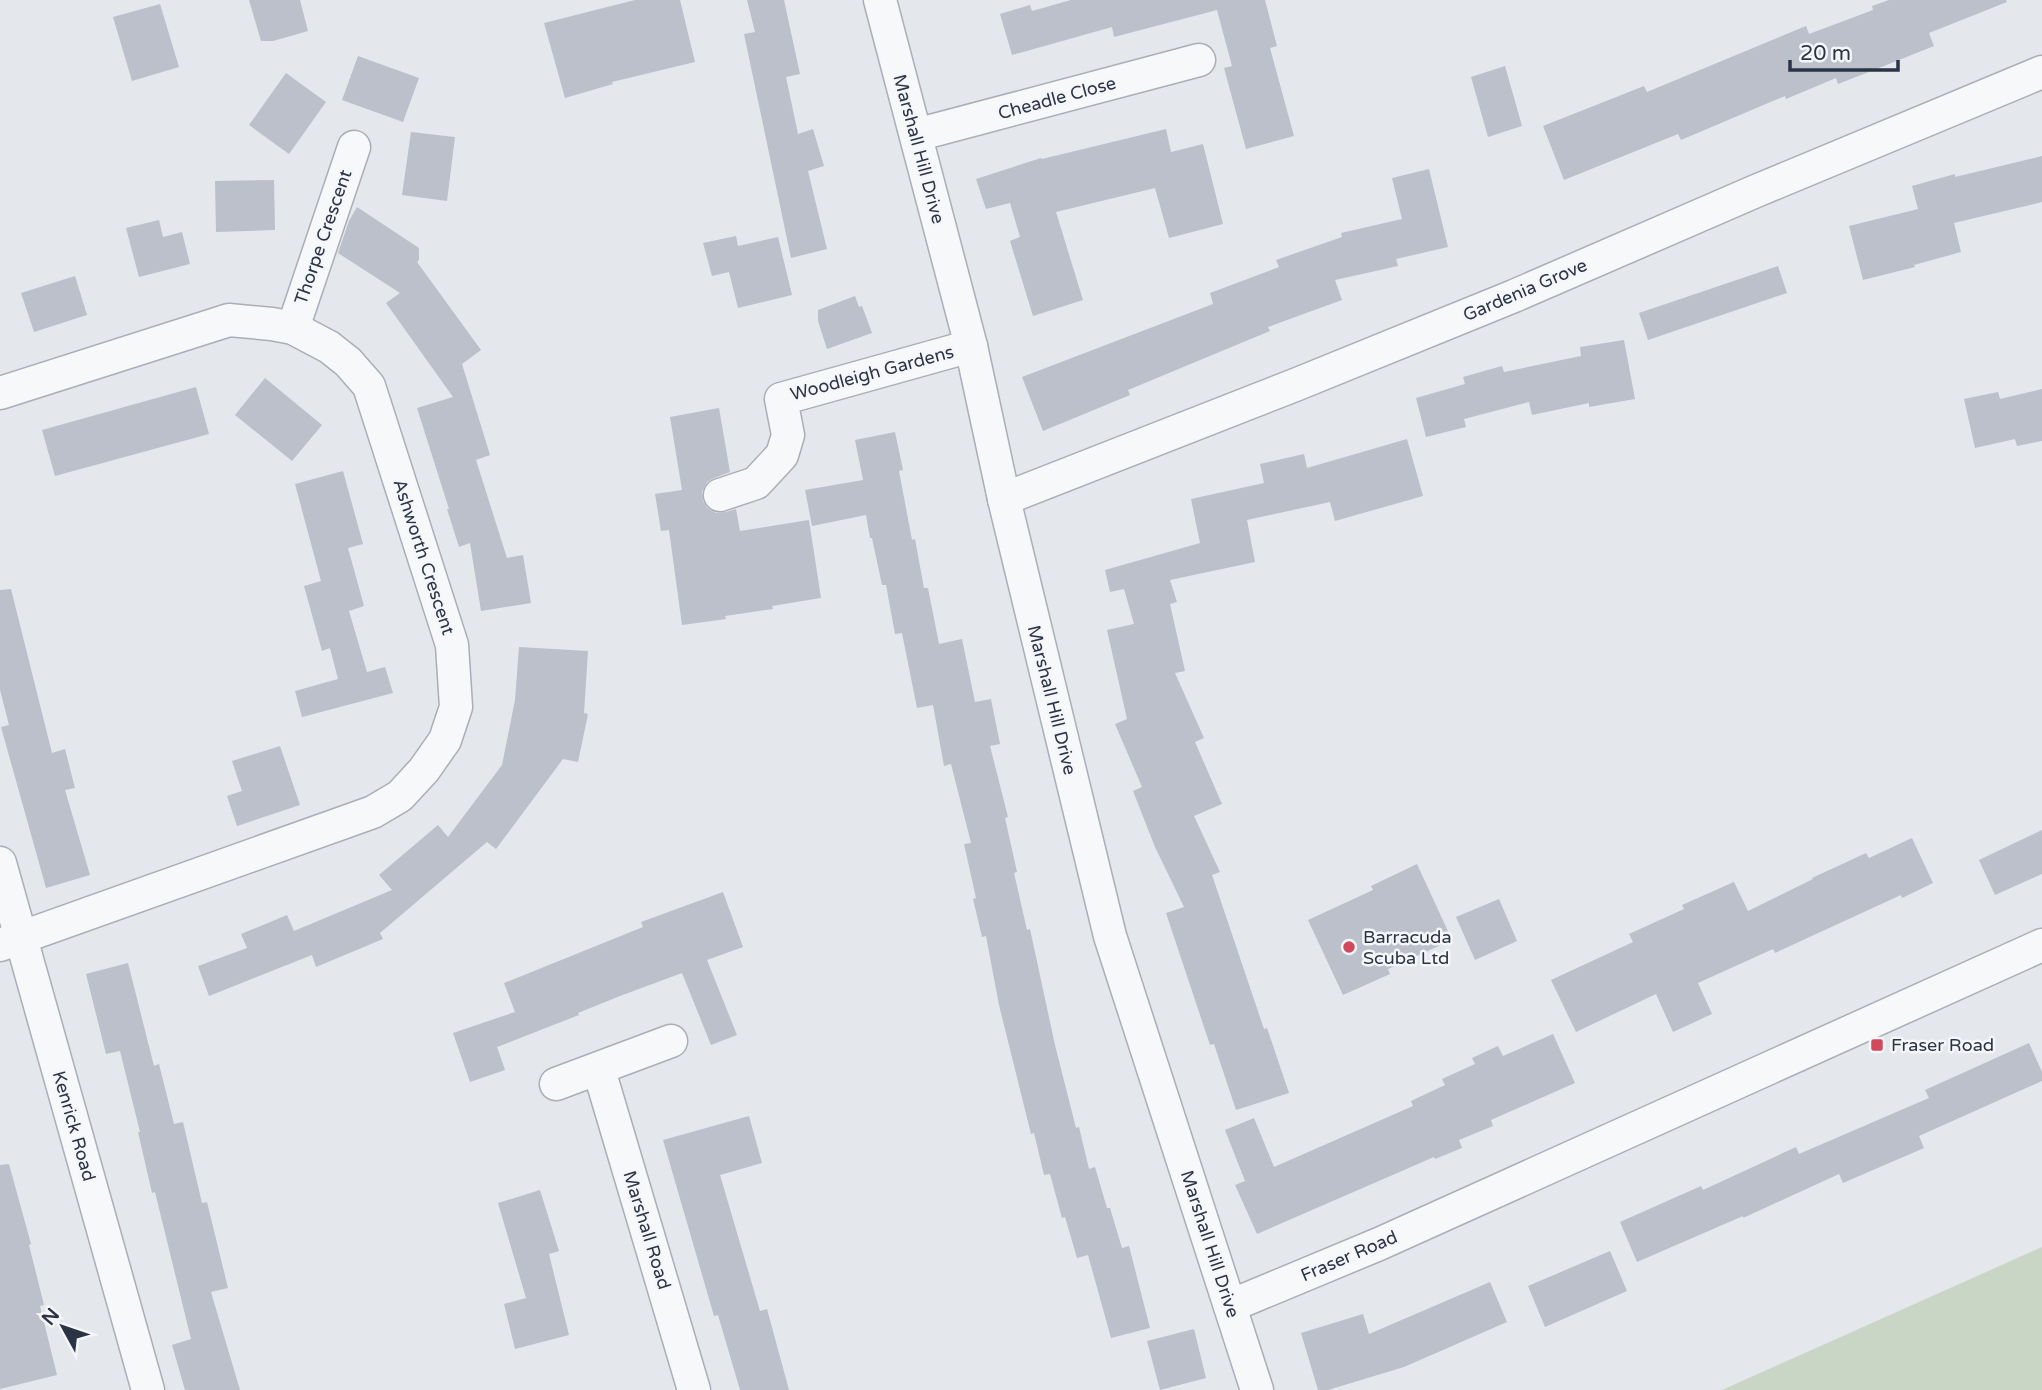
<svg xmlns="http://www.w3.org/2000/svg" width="2042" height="1390" viewBox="0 0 2042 1390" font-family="'Varela Round',sans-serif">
	<rect width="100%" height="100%" fill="#e4e7ec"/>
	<path fill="#c9d6c5" d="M2042,1247V1390H1722Z"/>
	<g fill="#bbc0ca">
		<path d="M249,0H300L308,31L273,41H261Z"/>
		<path d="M635,0H680L695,62L612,82L613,84L565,98L544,23Z"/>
		<path d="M747,0H784L800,74L786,77L798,134L813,129L824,166L808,171L827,249L791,258L744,34L755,32Z"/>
		<path d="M1071,0H1265L1277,46L1270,48L1294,136L1246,149L1224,68L1232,66L1217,10L1114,37L1112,27L1012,55L1000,14L1030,5L1032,11Z"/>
		<path d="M1889,0H2006L2007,2L1929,33L1934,46L1884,66L1838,84L1836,78L1786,99L1785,96L1681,140L1678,134L1564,180L1543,126L1644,86L1647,92L1806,26L1809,34L1873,10L1872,6Z"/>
		<path d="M160,4L179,67L132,81L113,17Z"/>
		<path d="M358,56L419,78L403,122L342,100Z"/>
		<path d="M1505,66L1522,126L1488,137L1471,77Z"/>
		<path d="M286,73L326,102L289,154L249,125Z"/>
		<path d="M1166,129L1171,152L1203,144L1223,224L1169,238L1155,188L1056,212L1083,300L1033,316L1010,241L1020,237L1010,203L986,209L976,179L1041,158L1042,159Z"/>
		<path d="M411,132L455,137L447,201L402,195Z"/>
		<path d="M2042,156V202L1954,223L1961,252L1914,265L1915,267L1863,280L1849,226L1918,209L1912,186L1955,174V177Z"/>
		<path d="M1429,169L1448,247L1396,259L1398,266L1335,280L1342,300L1268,327L1270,331L1128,390L1130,395L1043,431L1022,377L1213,304L1210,293L1279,267L1276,260L1342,237L1341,233L1402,219L1392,178Z"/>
		<path d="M274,180L275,230L216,232L215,181Z"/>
		<path d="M357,207L419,248V260L417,262L481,350L462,364L490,455L476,460L507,558L523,555L531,603L481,611L470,543L459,547L447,509H449L417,408L453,397L386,303L400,293L338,253L349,221Z"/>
		<path d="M159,220L163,237L182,232L190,264L139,277L126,228Z"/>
		<path d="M736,236L738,246L778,237L792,295L738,308L729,272L712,276L703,243Z"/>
		<path d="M1778,266L1787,293L1648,340L1639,313Z"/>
		<path d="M75,276L87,315L34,332L21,293Z"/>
		<path d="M855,296L859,307L862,306L872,333L827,349L818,321V310Z"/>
		<path d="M1624,340L1635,399L1589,407V403L1532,415L1529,402L1464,419L1466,427L1426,437L1416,398L1465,384L1463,377L1502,366L1504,372L1581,356L1580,347Z"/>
		<path d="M265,378L322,425L292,461L235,415Z"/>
		<path d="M196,387L209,434L55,476L42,430Z"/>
		<path d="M2042,389V441L2017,446L2015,439L1975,448L1964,399L1998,392L2000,399Z"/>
		<path d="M719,408L730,472L714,478L707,482L702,492L703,501L707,508L716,513L726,512L736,509L740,531L809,520L821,598L772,606L773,609L725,616L726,619L682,625L669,530L661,531L655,494L682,490L670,417Z"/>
		<path d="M895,432L903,470L899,471L912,540L915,539L924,588H928L939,644L962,639L975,702L991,699L1000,744L990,746L1008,817L1005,818L1017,872L1014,873L1027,930L1030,929L1055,1045L1076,1128L1079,1127L1089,1169L1095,1167L1107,1208H1110L1122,1248L1129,1246L1150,1328L1111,1338L1088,1255L1077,1258L1065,1217L1062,1218L1050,1174L1044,1175L1034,1133L1031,1134L999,1005L986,936L982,937L973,899L976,898L964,844L971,843L951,764L944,766L933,705L917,708L902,633L895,634L886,585H882L872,538H870L866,515L812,526L805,490L863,480L855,440Z"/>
		<path d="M1407,439L1423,496L1335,521L1330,502L1247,520L1255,562L1170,580L1177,602L1170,604L1185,671L1175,673L1204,738L1195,742L1222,804L1194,816L1220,872L1212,875L1264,1029L1267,1028L1289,1093L1236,1110L1214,1044L1210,1045L1166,913L1184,907L1155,847L1133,791L1142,787L1115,724L1127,719L1107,630L1134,624L1124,589L1110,592L1105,570L1200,543L1191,499L1264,483L1260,464L1304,454L1307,468Z"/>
		<path d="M343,471L363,544L348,548L364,606L349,611L367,672L385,667L393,693L302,717L295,691L338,679L330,648L322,651L304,586L321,581L295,484Z"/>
		<path d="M11,589L52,753L65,749L75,788L65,790L90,875L46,888L1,727L9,725L0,690V590Z"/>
		<path d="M519,647L588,651L584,713L588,714L578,762L563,759L496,849L487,842L380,933L383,939L316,967L312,955L209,996L198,966L247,948L241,934L287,915L294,931L392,890L379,875L438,825L448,837L502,765L515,700Z"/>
		<path d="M280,746L300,805L237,826L227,796L242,791L232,761Z"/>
		<path d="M2042,830V874L1995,895L1979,860Z"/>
		<path d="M1912,838L1933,883L1902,898L1901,895L1775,953L1773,949L1698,983L1712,1014L1673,1032L1656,994L1576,1032L1551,980L1633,942L1629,934L1684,909L1682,905L1734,882L1748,911L1813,879L1812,878L1866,853L1869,858Z"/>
		<path d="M1417,864L1452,940L1388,969L1390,974L1343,995L1308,920L1373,890L1371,886Z"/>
		<path d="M723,892L743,947L707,960L737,1035L711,1045L682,973L620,996L578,1013L579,1015L497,1047L505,1070L470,1082L453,1033L515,1012L504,983L643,927L641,922Z"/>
		<path d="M1499,899L1517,941L1475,960L1456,917Z"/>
		<path d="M128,963L154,1066L159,1064L174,1124L183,1122L202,1203L207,1202L228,1288L211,1292L240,1390H185L172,1345L191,1339L155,1192L152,1193L138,1132H140L120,1051L106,1054L86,974Z"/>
		<path d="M1553,1034L1575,1083L1491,1120L1493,1126L1459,1140L1462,1148L1435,1159L1434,1157L1257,1234L1235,1185L1245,1181L1225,1130L1254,1118L1274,1167L1413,1106L1411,1101L1445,1085L1442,1079L1475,1064L1472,1058L1498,1046L1503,1056Z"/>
		<path d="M2029,1043L2042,1072V1081L1919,1136L1924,1148L1843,1183L1839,1174L1743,1218V1216L1637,1262L1620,1222L1701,1186L1703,1190L1796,1147L1799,1154L1929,1098L1925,1090Z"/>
		<path d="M749,1116L762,1163L720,1175L760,1311L767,1309L789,1390H740L718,1315L714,1316L663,1140Z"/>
		<path d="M9,1164L31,1244L29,1245L44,1305L40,1306L57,1375L0,1389V1165Z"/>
		<path d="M540,1190L559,1251L549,1254L569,1335L515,1349L504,1304L526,1298L498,1203Z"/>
		<path d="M1610,1251L1627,1291L1545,1327L1528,1286Z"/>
		<path d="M1490,1282L1507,1322L1404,1367L1328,1390H1318L1301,1333L1363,1314L1369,1334Z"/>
		<path d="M1194,1329L1206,1378L1160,1390L1147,1341Z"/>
	</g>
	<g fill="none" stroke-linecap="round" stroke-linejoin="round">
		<g stroke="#a9aeb7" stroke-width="35">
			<g id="street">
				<path d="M880,0L971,346L1004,499L1110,936L1257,1390"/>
				<path d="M916,135L1199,60"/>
				<path d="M293,328L354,147"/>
				<path d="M0,393L229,320L272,324L293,328L329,347L348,362L369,386L452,645L456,707L445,740L424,770L400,796L373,812L0,945"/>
				<path d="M720,495L756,483L782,455L788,435L781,399L971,346"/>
				<path d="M1004,499L1295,385L1514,296L1756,191L2042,72"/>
				<path d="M0,863L148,1390"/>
				<path d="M599,1070L694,1390"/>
				<path d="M556,1084L671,1041"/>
				<path d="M1230,1306L1379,1244L2042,945"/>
			</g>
		</g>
		<use href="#street" stroke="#f7f8fa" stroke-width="32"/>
	</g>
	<g fill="#d1495b" stroke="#f4f6f9" stroke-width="2.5">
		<circle cx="1349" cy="947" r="7"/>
		<rect x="1870" y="1038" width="14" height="14" rx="3.5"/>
	</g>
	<g text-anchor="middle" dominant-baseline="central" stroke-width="5" stroke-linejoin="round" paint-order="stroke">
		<g font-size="18" fill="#2b3445" stroke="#f4f6f9">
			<text transform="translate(1057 98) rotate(-15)">Cheadle Close</text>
			<text transform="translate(919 149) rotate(75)">Marshall Hill Drive</text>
			<text transform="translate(323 237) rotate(-71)">Thorpe Crescent</text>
			<text transform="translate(1525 290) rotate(-23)">Gardenia Grove</text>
			<text transform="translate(872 373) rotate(-15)">Woodleigh Gardens</text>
			<text transform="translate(424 557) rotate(72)">Ashworth Crescent</text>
			<text transform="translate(1052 700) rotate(76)">Marshall Hill Drive</text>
			<text transform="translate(74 1126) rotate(74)">Kenrick Road</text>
			<text transform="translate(647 1230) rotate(73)">Marshall Road</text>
			<text transform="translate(1210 1244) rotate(72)">Marshall Hill Drive</text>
			<text transform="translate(1349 1256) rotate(-23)">Fraser Road</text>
		</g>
		<g font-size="18" fill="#2b3445" stroke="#f4f6f9" text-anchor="start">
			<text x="1363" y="937">Barracuda<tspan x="1363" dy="21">Scuba Ltd</tspan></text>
			<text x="1891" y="1045">Fraser Road</text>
		</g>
	</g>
	<g transform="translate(63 1327) rotate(310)" stroke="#f4f6f9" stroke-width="5" paint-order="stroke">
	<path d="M0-5L12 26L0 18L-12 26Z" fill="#2b3445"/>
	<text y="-10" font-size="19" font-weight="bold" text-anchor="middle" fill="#2b3445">N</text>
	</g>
	<path d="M1790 60v10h108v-10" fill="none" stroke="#2b3445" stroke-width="3.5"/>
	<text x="1800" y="60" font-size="21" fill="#2b3445" stroke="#f4f6f9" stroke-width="5" paint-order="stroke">20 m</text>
</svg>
